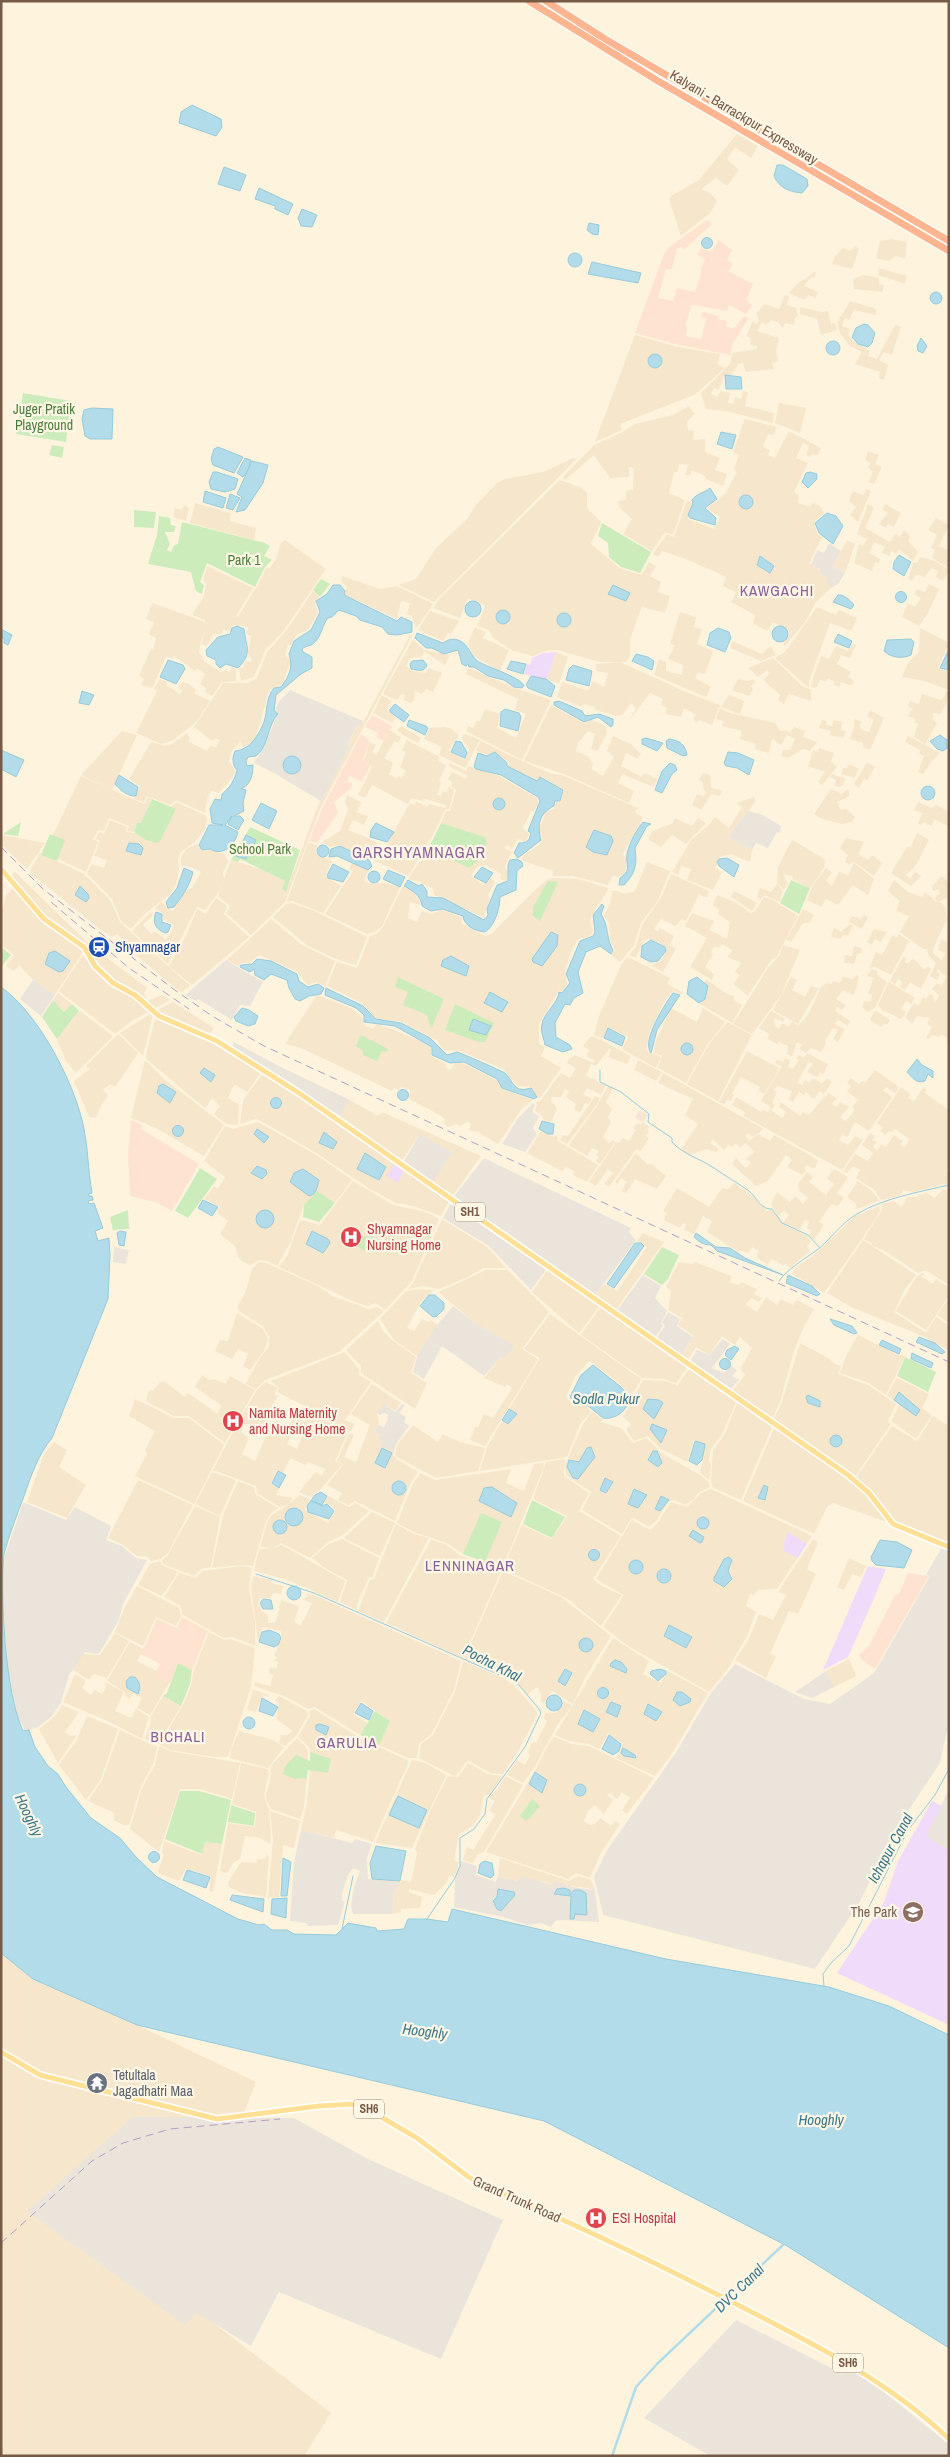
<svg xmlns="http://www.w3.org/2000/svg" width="950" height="2457" viewBox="0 0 950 2457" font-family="'Archivo Narrow',sans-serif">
	<rect width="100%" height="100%" fill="#fef4de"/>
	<g fill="#f6e6cc">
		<path d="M737,134L758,146L751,158L735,147L727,159L739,170L727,186L716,178L701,189L711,194L717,201L710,213L681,236L669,199L671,196L699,180Z"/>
		<path d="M891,239L907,242L905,259L896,256L888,261L876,258L880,241Z"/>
		<path d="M855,246L859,249L852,269L832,264L835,257L843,248L850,251Z"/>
		<path d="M879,268L907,276L905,284L878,275Z"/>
		<path d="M816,271L815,277L810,278L804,286L818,292L816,298L808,295L805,299H802L789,293L797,284Z"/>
		<path d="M864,275L879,278V284L884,285L882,292L854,289L853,279Z"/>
		<path d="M785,295L789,296L787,305L796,308L798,316L795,318L794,325L785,323L783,329L778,322L771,320L766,325L762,322L757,331L779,338L776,350L778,361L772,363L774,369L746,372L743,363L739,364L731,375L724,376L718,390L714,388L711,394L717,397L721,391L730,393L728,403L733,404L735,397L742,399L743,391L748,392L745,406L774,413L773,423L726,411L706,409L701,393L730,364L732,353L757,349V346L750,345L751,338L746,336L753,321L757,324L759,320L756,314L765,304L779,309Z"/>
		<path d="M850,301L876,309V315L854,310L849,320L845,318L842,326L850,329L848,334L854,342L870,351L868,356L877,359L895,325L901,327L892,355L884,352L879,360L888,365L884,380L879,378L880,372L855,364L862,352L850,346L840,333L837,323Z"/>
		<path d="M800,307L822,312L828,311L831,324L835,323L837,330L821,335L817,319L800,314Z"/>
		<path d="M635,335L678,347L720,354L718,364L725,368L694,395L620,424L622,430L595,442Z"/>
		<path d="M779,403L806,408L800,433L775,423Z"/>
		<path d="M689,406L695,414L687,421L688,430L694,431L693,440L705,439V452L720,458L715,470L727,474L723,486L706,479V477L699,473L692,471L690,476L685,475L688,465L679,464L678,472H674L669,493L685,500L673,535L665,532L652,551L623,534L632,519L620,508L618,501L626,500V491L633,489L634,468L629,467V477L610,478L594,455L565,480L563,477L594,445L619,434L635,424L673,415Z"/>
		<path d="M745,419L777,427L773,435L768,434L763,447L770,450L768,455L775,458L789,431L821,448L818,455L812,454L810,457L806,455L809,446L803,443L796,458L808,463L794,492L799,495L798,503L810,507L813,503L820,506L824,513L814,522L817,533L822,537L809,564L820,569L819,572L829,578L826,583L832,587L816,602L806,621L785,646L783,645L791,632L773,622L767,631L753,623L755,615L731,602L736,592L723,586L726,577L686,559L662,551L658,557L653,554L667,534L674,537L687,500L692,503L688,519L714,529L720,517L707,508L725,494L737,472L734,469L739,455L733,452Z"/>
		<path d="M868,451L879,455L875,464L882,467L874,484L869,482L873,471L868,468L870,463L865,460Z"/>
		<path d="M573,458L576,459L563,473L434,602L399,585L416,579L436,548L467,519L476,505L496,484L505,479L543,472Z"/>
		<path d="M560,480L582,488L587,493V508L601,522L591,544L621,569L642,575L649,562L656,566L650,576L661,582L658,592L670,596L665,613L642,607L630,639V657L626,662H620L686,692L720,705L712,725L699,720L696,723L693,718L696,715L684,708L681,717L665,714L667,708L661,705L663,699L650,693L629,721L636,708L631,703L623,714L617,716L595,710V707L584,704L581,707L557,697L562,682L588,691L593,681L604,687L608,673L596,671V664L619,662H599L558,650H549L533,656L513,651L493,638L489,630L477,626L485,606L468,598L460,618L433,608L440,598Z"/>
		<path d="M866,489L871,491L858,522L850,515L856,507L849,501L853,491L864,495Z"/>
		<path d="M195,503L231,513L230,521L256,528L254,540L190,523Z"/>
		<path d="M868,504L874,508L865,528L890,542L895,534L900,537L904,530L910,536L908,541L918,552L913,561L899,549L896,554L892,551L889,556L882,553L885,547L874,542L869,553L880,559L879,563L875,562L872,571L854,563L859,544L863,546L867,539L857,534Z"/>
		<path d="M885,504L901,513L894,527L888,524L886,528L879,524L888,513L882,509Z"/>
		<path d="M184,505L189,508L186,521L173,517L175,508L182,510Z"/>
		<path d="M936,518L949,525L939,546L947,550L949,546V568L932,558L935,550L931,548L937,535L928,530Z"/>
		<path d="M285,540L326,569L282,633L266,649L254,677L241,681L239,669L243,668L246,661L251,662L252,659L248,654L251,636L246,633L248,627L233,625L230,631L223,630L222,634H213L207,646L202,645L205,620L192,615L204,596L206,583L203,581L207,566L253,588L236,616L238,617L255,589L257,587L266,568H270L276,559L281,543Z"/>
		<path d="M847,540L855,544L845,573L833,566Z"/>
		<path d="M920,557L935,561L949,570L943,581L936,577L938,571L932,568L924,577L917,574L912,581L908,578L914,562L917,563Z"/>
		<path d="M342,576L380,589L397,586L433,604L416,629L412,617L407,614L410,603L401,601L397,619L347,596L344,594L347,587L341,581Z"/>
		<path d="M929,584L939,589L928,613L919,626L902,617L908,603L915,607L921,598L914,594L917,589L925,592Z"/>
		<path d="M313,591L319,596L315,603L318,613L307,631L297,634L291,645H288L285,655L291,660L283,683L269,690L260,724L254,740L244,747L240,742L232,751L229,761L235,770L233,777L219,793L212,791L208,796L205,813L176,800L170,805L147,796L144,802L134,799L140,787L129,779L151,742L165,746L172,744L187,733L190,738L188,741L207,751L210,746L216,747L220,740L216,739L212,741L194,727L223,683H248L257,678L267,652L286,631Z"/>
		<path d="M152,603L203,621L205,624L199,652L205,662L221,672L225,670L230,672L231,667L236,669V681L222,682L212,696L205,692L206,688L200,684L205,674L197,668L195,671L174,656L172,659L166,657L152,688L141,685L144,679L139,676L151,649L153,650L156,638L149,634L154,622L146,619Z"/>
		<path d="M817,607L836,615L839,610L857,618L851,631L830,623L809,681V688L775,658L785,652Z"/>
		<path d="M430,611L459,621L451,634L448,633L443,641L418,630Z"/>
		<path d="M680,612L696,617L694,627L702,629L697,644L713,651L705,674L698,673L695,678L711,687L706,697L654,675L659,659L666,662V671L682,675L683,665L668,659L675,645L670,644Z"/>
		<path d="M475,627L486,632L483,638L509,650L500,671L473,656L468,643Z"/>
		<path d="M920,628L949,643L938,668L949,672V690L924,681L902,677L907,665L919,651Z"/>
		<path d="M413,634L320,809L285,902L251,935L226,913L230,906L218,896L231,860L267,871L286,882V892L317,808L350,746L348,745L357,725L361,726L410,635Z"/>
		<path d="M413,639L424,650L450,655L445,665L425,652L421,657L410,658L406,666L413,671L426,673L429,668L442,673L433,692L426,689L422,694L415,691L414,701L410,703L404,700L405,695L401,694L397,700L383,694Z"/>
		<path d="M732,641L762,654L770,646L776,655L761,661L730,648Z"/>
		<path d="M853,643L856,645L850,658L841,655L837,664L851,672L848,677L854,681L852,686L841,682L839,687L833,685L835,682L828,678L826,681L820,680L817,687L811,688L812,681L821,656L829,659L836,646L848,651Z"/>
		<path d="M556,652L568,657L559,684L547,679Z"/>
		<path d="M773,658L802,686L811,690V701L789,694L784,704L778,700L780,695L763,680L770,673L767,670L758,677L748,668Z"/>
		<path d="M469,668L512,687L551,700L522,760L466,731L468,726L473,728L476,721H480L485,709L500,714L497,728L516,738L526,714L515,710L518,699L466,674Z"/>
		<path d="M160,679L167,682L166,685L180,694L183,691L178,688L182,682L189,684L196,690L194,693L210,701L196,722L172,741L161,744L136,733L157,691L154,689Z"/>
		<path d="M738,679L748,681L753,679L755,682L751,686L753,689L749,696L732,690Z"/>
		<path d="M947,691L949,692V698L940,714L933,713V720L937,723L925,744L914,737L918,724L915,723L916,719L908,716L913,709L908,706L910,701L919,704L922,694L942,700Z"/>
		<path d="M382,695L391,701L387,710L396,718L392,723L373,713Z"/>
		<path d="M729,695L744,701L740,714L721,707Z"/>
		<path d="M551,705L585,724L591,720L603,724L606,728L607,734L597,751L591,749L595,734L588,731L578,743L576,751L587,756L593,763L592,769L603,776L614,757L607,751L613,736L631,744L641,754L638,759L626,753L621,766L642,777L645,773L657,779L654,787L622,774L618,783L634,791L629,803L564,774L524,761Z"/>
		<path d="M720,708L730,713L775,723L781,731L786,730L790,733L794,727L805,731L803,737L817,742L810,751L803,749L788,758L781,756L783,750H790L795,739L787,735L781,745L772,739L769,753L754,749L756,744L740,739L742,731L722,726L723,721L716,719Z"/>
		<path d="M870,710L884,718L870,750L863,747V743L850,739L854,727V719L861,721L860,729L869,732L874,720L867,716Z"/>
		<path d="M822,720L827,721L826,725L832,726L834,720L842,722L841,730L846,731L843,738L830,735L831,731L819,728Z"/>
		<path d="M401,726L421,738L418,743L403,735L397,730Z"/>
		<path d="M444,727L450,728L459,735L448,751L464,759L469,750L462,739L463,735L466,734L480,740L465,768L439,755L442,747L424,739L430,728Z"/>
		<path d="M390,730L401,737L398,743L395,741L384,758L393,763L389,774L397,779L398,776L402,778L406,771L400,767L406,752L402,750L407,740L439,757L438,760L446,766L439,780L441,782L437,795L441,796L443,791L447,792L449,786L454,790L449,809L445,810L433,835L408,876L339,845L331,847L322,842L340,831L348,809L345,802L347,795L361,802L357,812L368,816L364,825L353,820L348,830L368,838L385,848L410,803L415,805L416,801L427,807L429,804L445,808L446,805L425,799L423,801L412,798L408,804L372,785L365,798L358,795L372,767L364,760L370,742L376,745L372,752L376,755Z"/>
		<path d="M122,731L137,735L112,790L81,775Z"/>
		<path d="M908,736L940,753L932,761L923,774L918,772L924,756L919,753L920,750L905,742Z"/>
		<path d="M481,741L524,762L552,774L562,775L638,808L635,812L643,818L623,854L627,859V867L624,874L618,877L613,876L608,885L573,876H552L553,871L521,860L524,855L540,844L542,838L539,829L546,811L554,809L556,802H560L564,790L541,776L536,780L518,772L508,766L509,763L494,752L488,755L479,752L476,750Z"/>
		<path d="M819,748L834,753L831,761L837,767L822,785L818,782L825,771L808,767L813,750L818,752Z"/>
		<path d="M867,762L875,767L867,781L864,778L859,788L854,784Z"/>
		<path d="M450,763L466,771L468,766L499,776L537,798L539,802L534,811H531L523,828L529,834L527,840L524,842L518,839L512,849L507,845L504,848L512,852L505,867L508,872L507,881L500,879L501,874L486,865L477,867L471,876L483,885L491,878L495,882L488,895L490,899L483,917L434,895L433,889L420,882L408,879L428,849L469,868L484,837L441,823L446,811H450L456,790L451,786L452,782L448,779L452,772L466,779L468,776L449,766Z"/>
		<path d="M849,764L859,769L854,778L841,774L843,768H847Z"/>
		<path d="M703,773L710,775L711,787L722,791L720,796L711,794L701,810L692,805L697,794L704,796L706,792L703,788V783L699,780Z"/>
		<path d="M832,774L846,779L841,787L835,786L836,780L830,777Z"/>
		<path d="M81,776L144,804L148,797L152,799L141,824L137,823L134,832L127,831L129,826L109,818L104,831L98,830L93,839L98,842L86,872L42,851L54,833Z"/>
		<path d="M831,789L842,794L848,789L850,796L837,802L841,810L846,809L855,817L852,822L842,824L822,819L814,814Z"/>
		<path d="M754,797L756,801L728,838L752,850L750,862L731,854L719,857L716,868L722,872L713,890L687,880L691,869L681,866L678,875L672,872L691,840L708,826L715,817L729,828L742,807L736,803Z"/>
		<path d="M176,802L205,815L207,820L205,829L196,841L181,852L178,858L179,872L176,884L170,894L140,918L131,929L121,921L112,899L87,873L92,864L104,868L107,860L94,856L100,841L96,839L99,832L104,834L110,820L127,827L126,832L136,833L151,842L175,809L171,807Z"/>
		<path d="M918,802L932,808L936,805L949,812V827L935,819L931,826L924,822L921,825L918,824L923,813L914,810Z"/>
		<path d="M675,818L692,826L698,818L706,823L686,844L672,835L661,847L648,839L653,831L673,823Z"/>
		<path d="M917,833L929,840L916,865L906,875L910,879L915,872L921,876L911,886L891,873L907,847H911Z"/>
		<path d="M1,835L13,837L45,843L27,869L1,844Z"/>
		<path d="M846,838L864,842L858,854L868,860L872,855L882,863L874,876L853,861L850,865L845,862L848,855L840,848Z"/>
		<path d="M792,840L825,859L824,868L810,888L794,880L792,876L783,874L788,884L784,890L777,883L778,867Z"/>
		<path d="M308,843L317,845L315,853L332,861L325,876L341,886L323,913L292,901H287Z"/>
		<path d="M197,844L202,851L210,850L224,854L229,861L223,872L224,879L220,890L205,910L197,907L168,964L132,931L151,912L153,915L143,925L152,934L155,931L165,939L171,933L174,925L163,919V913L155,909L161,902L173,911L187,889L192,888L201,872L191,867L181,866V858L186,849Z"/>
		<path d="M40,853L84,874L110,900L120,922L190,986L182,992L179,991L130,950L129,945L117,934L112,937L97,927L34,876L30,871Z"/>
		<path d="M647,862L670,871L658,900L641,923L634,945L620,962L611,955L615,950L610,940L609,923L604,916L610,904L613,890L625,894L635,891Z"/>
		<path d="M355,863L368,871L364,881L366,882L373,884L384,883L400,887L382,926L375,932L367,934L325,914L353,871L349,869L351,864Z"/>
		<path d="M854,863L874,879L868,895L853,885L838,905L826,899L821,907L807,900L813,885L826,868L832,872L826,881L832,886L839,872L848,875Z"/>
		<path d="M15,872L90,945L147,988L144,993L147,1001L162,995L170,1000L132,1021L115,1034L59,991L88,948L52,924L18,891L11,876Z"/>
		<path d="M671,874L709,891L707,898L699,894L686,921L682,919L675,926L661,919L654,929L658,932L660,928L674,936L670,945L676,949L663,972L652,966L655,963L660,962L667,951L666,947L658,942L648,939L643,942L636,958L629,955L636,947L642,925L662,896Z"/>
		<path d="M942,876L949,883V897L938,902H941L945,907L947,919L933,949V953L942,961L945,953L938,950L941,939L949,943V1044L946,1043L948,1039L943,1035L938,1037L932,1035L929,1039L926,1038L932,1027L927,1024L930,1018L917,1016L912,1024L905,1017L914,1003L918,1006L923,997L926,999L929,994L933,995L935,1003L939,995L932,989L937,983L942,986L946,976L938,969L937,971L940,975L937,980L930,976L936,963L929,956L927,949H923L900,932L909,916L896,911L900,901L888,891L894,880L908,892L922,897L925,892L938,903L935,898L940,893L938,889L933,891L932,886Z"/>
		<path d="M552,878L578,879L609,888L592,915L590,920L593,932L588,937L578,939L570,954L565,973L568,986L562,991L559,990L539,1024V1044L545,1047L541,1056L561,1068L540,1098H538L531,1087L517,1086L503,1069L460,1051L443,1050L438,1041L400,1021L378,1019L372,1015L362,1003L327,986L337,962L357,968L370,936L376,934L383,927L403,886L413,892L421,903L420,905L410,902L408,918L417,922L422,911L432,914L441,910L462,917L461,923L485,936L491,934L532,893L546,880Z"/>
		<path d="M777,884L783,891L779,902L765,895L760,899L757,897L760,888L771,892Z"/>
		<path d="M13,888L50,926L85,949L55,995L33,980L19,965L14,971L6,966L14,955L1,944V912L6,896Z"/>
		<path d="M734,891L757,903L752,911L731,897Z"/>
		<path d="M717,895L737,903L750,913L754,912L764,897L773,900L798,916L776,958L772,959L748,996L733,984L740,975L735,972L741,963L728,957L732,950L722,944L718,948L715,946L711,952L713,955L705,967L714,974L712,980L690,967L707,938L685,926L692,913L714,921L710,930L727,939L730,922L718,914L719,910L713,905Z"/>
		<path d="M216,898L227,906L224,914L249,937L192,985L169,966L187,934L197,909L206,914Z"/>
		<path d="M291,903L315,911L367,937L356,965L336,959L308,946L273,917L286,904Z"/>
		<path d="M803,909L814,915L809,923H803L791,942L786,940Z"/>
		<path d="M864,915L868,917L862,929L849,922L852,916L861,919Z"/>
		<path d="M271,919L302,945L335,961L325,986L316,982L308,985L296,971L259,955L249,963H241L238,966L227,960Z"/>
		<path d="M850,924L853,926L848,936L844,935L840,939L831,937L834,927L841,932Z"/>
		<path d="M874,929L887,932L881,942L875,939L872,945L867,942Z"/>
		<path d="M899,934L909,941L891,975L873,966L869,969L876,952L882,955L893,935L896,937Z"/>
		<path d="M783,945L800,950L781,995L752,1034L733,1024L768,968L779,956Z"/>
		<path d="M854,946L862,948L861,953L857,954L854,964L844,963L845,955L852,956Z"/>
		<path d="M628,957L670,978L667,984L682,992L681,994L673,991L664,1002L650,1031L646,1050L661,1057L656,1068L622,1049L628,1037L608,1027L603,1039L594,1035L599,1016L622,963Z"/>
		<path d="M903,957L906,958L905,963H908L913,959L925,970L928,966L931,969L921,989L910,982L905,990L900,987L902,982L898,979L895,984L890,981Z"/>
		<path d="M872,969L878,971L877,975L887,982L875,1008L867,1012L862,1007L865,1001L871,1002L872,995L868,993L874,978L867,976Z"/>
		<path d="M856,975L859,976L856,990L853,995L843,990L836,999L846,1005L843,1010L837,1007L835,1011L850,1021L848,1026L838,1020L835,1024L846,1030H844L838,1042L833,1039L838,1030L833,1028L825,1041L826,1043L821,1052L811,1048L806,1053L799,1049L802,1045L797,1042L792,1057L787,1054L788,1046L778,1042V1045L768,1039L769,1034L759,1028L771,1011L785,1018L783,1022L773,1018L775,1026L779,1029L782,1023L789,1027L792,1021L798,1026L808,1015L821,987L827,983L831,984L833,981L840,983L843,977L853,979Z"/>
		<path d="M791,977L797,980L792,990L805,997L811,986L819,988L798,1024L773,1010Z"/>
		<path d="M706,979L725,993L734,996V1000L742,1005L732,1023L700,1004L705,999L709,986L704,983Z"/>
		<path d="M889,982L915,998L911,1004L906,1001L901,1009L906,1012L901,1019L882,1010L878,1005Z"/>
		<path d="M58,993L72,1004L64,1012L53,1000Z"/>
		<path d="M317,995L351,1008L362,1017L365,1026L373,1029L377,1024L402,1033L431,1046V1056L446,1064L445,1067L450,1070L456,1062L465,1064L496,1080L503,1089L533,1100L521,1110L498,1144L478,1132L469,1130L471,1123L467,1122L460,1126L456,1124L449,1127L444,1124L445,1119L438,1114L409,1099L410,1090L401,1087L398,1090L394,1088L392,1091L301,1048L285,1044Z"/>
		<path d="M173,1002L214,1028L210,1034L155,1011Z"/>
		<path d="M671,1008L697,1022L703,1008L725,1022L707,1045L686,1083L658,1068L662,1056L654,1053L655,1043Z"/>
		<path d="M875,1010L890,1020L887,1025L884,1023L881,1027L870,1020Z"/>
		<path d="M80,1011L113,1036L76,1073L66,1061L57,1039Z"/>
		<path d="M152,1013L153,1014L143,1056L120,1033Z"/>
		<path d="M156,1016L164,1021L204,1034L262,1071L247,1092L234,1084L228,1098L239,1105L238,1125L226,1124L214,1114L220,1106L212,1098L205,1108L145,1058Z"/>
		<path d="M727,1022L752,1035L718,1101L687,1084L708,1046Z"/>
		<path d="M118,1034L138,1053L115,1087L110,1084L103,1090L108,1095L100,1108L96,1118L89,1117L74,1081L90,1069L86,1066Z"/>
		<path d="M590,1037H595L631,1056L627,1064L608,1057L611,1050L609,1049L596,1066L591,1064L586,1076L592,1079L594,1078L599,1083L606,1085L601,1095L587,1088L583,1094L592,1099L588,1104L585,1103L580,1113L574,1109L576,1104L566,1097L569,1091L565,1089L561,1097H552L551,1100L557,1109L551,1122L542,1119L543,1117L535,1111L537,1104L535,1103L541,1100L561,1073L570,1078L576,1068L567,1063L569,1059L575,1055L593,1063L595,1061L587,1056L589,1050L583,1046Z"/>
		<path d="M747,1051L779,1068L776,1075L764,1094L758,1090L760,1087L741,1077L732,1094L734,1095L731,1101L727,1100L724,1104L719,1102Z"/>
		<path d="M807,1053L828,1064L823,1075L820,1072L818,1077L807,1072L813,1064L809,1061L797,1083L802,1085L805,1080L809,1083L813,1078L822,1083L827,1078L832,1082L824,1094L820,1091L814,1099L806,1092L804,1095L799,1092L793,1102L789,1099L792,1091L777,1086L774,1090L777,1092L772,1103L775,1105L771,1110L782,1118L786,1112L779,1107L781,1102L800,1116L803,1112L809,1115L828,1093L837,1098L832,1104L836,1107L840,1102L849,1107L840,1117L846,1121L855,1110L852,1107L858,1100L847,1091L851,1086L847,1082L851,1078L859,1084L862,1081L865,1083L875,1070L899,1087L895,1093L886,1087L883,1090L892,1097L869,1131L855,1122L847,1137L842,1134L839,1140L848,1145L855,1136L863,1140L842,1170L744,1116L745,1112L732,1105L736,1097L761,1112L763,1110L768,1112L771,1107L761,1101L782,1066L775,1063L777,1059L783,1062L785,1058L790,1060L788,1067L793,1069L799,1060L796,1058L798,1055L804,1058Z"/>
		<path d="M145,1060L164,1079L224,1125L204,1156L156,1128L131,1118Z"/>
		<path d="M638,1060L662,1072L656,1081L634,1070Z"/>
		<path d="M264,1072L337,1119L450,1200L441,1216L413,1206L396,1203L370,1189L318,1154L261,1121L256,1119L240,1124L243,1100Z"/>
		<path d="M663,1073L764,1129L753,1137L748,1133L745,1136L749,1140L746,1143L759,1134L770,1141L774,1135L818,1160L815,1169L806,1165L804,1168L806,1171L802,1175L787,1167L792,1160L786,1155L768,1181L756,1186L732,1164L736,1158L746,1168L751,1163L746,1159L755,1152L745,1143L740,1148L736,1143L732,1147L728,1145L724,1150L713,1139L710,1143L719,1149L716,1152L706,1149L690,1155L684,1152L682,1148L698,1124L685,1115L693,1099L658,1083Z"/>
		<path d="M608,1086L613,1089L606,1102L612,1110L608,1117L611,1122L603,1137L609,1143L613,1140L615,1142L600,1164L596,1161L599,1157L596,1155L599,1151L592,1148L587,1156L569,1145L596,1107Z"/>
		<path d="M901,1087L910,1094L908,1098L914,1101L923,1088L926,1089L925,1093L949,1110V1167L946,1171L949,1173V1183L913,1192L904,1190L900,1196L881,1200L875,1190L856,1178L860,1170L853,1166L847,1173L843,1172L855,1154L868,1161L873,1153L862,1145L870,1133L875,1136L872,1140L877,1142L873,1147L877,1150L881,1145L886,1147L894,1135L903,1141L900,1144L905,1147L909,1139L895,1129L891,1132L889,1131L886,1135L880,1131L883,1127L877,1123Z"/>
		<path d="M595,1096L600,1098L597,1104L567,1144L560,1140L563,1135L568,1136Z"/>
		<path d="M350,1100L378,1116L382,1112L481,1156L453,1195L433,1182L451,1152L420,1134L402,1160L340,1116Z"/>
		<path d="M640,1110L648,1115L643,1122L649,1127L647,1130L649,1131L646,1136L649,1138L641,1151L636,1149L609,1187L604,1184L613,1173L608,1169L596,1186L589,1182L616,1142L619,1143L623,1138L629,1141L636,1130L633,1128L638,1123L641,1125L642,1122L635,1117Z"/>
		<path d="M258,1122L318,1156L352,1180L335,1203L317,1192L304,1205L289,1245L277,1266L267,1261L260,1260L250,1265L242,1261L238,1257L235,1246L220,1234L228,1221L217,1213L220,1207L204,1199L214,1186L218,1189L225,1177L204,1161L225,1126L233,1129Z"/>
		<path d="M541,1131L554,1137L557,1134L558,1141L598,1165L587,1182L573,1175L574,1171L566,1167L562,1171L527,1153Z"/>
		<path d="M636,1153L648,1165L650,1163L666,1176L657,1189L635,1179L626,1193L621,1191L627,1182L621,1178L617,1184L615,1182Z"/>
		<path d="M834,1169L848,1177L837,1193L844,1198L838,1206L831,1204L819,1222L824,1225L814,1240L809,1236L811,1230L807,1228L809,1221L805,1220L799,1230L783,1223L789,1215L784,1210L778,1216L771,1204L777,1192L790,1202L795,1196L803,1204L808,1198L799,1190L798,1184L807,1172L813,1177L809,1182L826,1195L834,1184L827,1178Z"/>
		<path d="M353,1181L393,1205L426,1212L439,1219L412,1281L385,1310L376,1303L367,1306L355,1302L279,1267L288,1254L300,1220L320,1225Z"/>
		<path d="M858,1181L874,1193L879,1201L857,1209L856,1204L847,1197Z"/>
		<path d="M734,1183L750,1194L767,1211L772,1210L782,1224L807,1236L811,1241L807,1247L810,1251L790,1268L786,1264L783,1265L772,1259L767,1264L756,1257L759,1251L752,1247L748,1253L742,1251L739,1252L707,1232L712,1221L703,1216L694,1234L684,1230L686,1225L683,1223L680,1228L664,1220L667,1213L663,1211L677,1188L709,1207L722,1188L728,1189Z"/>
		<path d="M943,1189L949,1192V1285L925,1270L918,1273L885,1251L871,1245L872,1243L864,1239L882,1210V1204L893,1201L902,1207L907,1197H916L919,1194L923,1195L926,1192L934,1198Z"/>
		<path d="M879,1206L880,1211L875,1220L824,1293L792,1274L795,1268L815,1254L854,1217Z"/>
		<path d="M442,1219L487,1247L506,1268H483L468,1277L439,1289L423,1286L408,1289L414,1281Z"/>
		<path d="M643,1233L664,1242L615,1311L594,1297L604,1284L617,1291L647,1247L637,1241Z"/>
		<path d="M863,1240L916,1275L905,1289L894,1312L926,1333L936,1317L949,1326V1351L925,1337L851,1307L827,1293Z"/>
		<path d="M259,1262L266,1263L318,1286L332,1296L369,1309L377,1307L384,1311L339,1352L265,1380L256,1389L246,1384L259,1359L268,1348L270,1338L263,1326L239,1311L237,1307L245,1293L252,1269Z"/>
		<path d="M679,1262L692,1264L695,1262L731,1276L730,1282L739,1285L741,1282L757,1289L754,1294L762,1298L759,1302L751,1298L746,1305L757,1312L766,1297L777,1305L781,1299L793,1305L797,1300L814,1309L804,1326L794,1351L780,1402L771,1421L731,1392L745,1375L740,1369L752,1348L740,1337L735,1345L722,1336L709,1355L696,1347L687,1361L680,1356L694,1336L678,1325L682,1318L668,1310L671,1291L666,1287Z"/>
		<path d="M549,1268L601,1304L579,1333L532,1292Z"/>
		<path d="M486,1270H508L549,1312L522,1349L538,1359L485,1446L470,1440L475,1427H478L484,1414L493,1418L512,1388L507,1384L505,1387L484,1378L501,1357L489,1331L472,1321L439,1292Z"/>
		<path d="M925,1272L922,1277L933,1284L936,1279L949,1288V1295L926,1330L896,1311L917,1276Z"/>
		<path d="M421,1289L434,1290L420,1303L407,1328L414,1331L422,1319L429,1322L431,1320L438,1325L417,1356L394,1340L380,1319L406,1291Z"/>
		<path d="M949,1298V1323L937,1315Z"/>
		<path d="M602,1305L689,1365L676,1383L664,1379L642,1378L581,1335Z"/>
		<path d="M237,1313L263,1329L268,1339L264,1351L250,1370L243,1366L248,1354L238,1349L232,1359L215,1351L220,1340L228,1341Z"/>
		<path d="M550,1314L641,1379L640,1382L631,1395L618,1382L589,1361L575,1377L566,1397L571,1402L579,1406H587L591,1412L581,1422L567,1457L480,1471L487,1447L502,1421L508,1425L517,1414L509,1409L540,1358L524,1349Z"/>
		<path d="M378,1321L382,1330L392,1340L416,1357L411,1373L427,1383L415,1409L361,1373V1366L346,1350Z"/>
		<path d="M858,1335L898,1355L905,1356L886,1395L869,1383L840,1373L846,1356Z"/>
		<path d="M800,1343L828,1358L835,1364L841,1366L838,1374L868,1385L896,1404L888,1421L891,1424L854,1478L772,1422L782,1402Z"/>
		<path d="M345,1352L359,1369V1375L371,1382L345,1420L355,1424L350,1432L316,1412L315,1410L313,1413L348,1432L335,1461L342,1464L321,1489L311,1497L299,1492L316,1472L322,1476L325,1469L308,1462L305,1465L290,1458L283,1473L277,1470L271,1483L279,1489L276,1495L293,1498L289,1504L300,1495L310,1499L305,1510L328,1523L335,1511L331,1505L324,1503L328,1496L345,1505L350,1507L355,1503L369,1511L343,1535L328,1542L310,1558L281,1543L273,1548L260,1547L268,1520L273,1514L288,1505L280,1507L257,1493L256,1486L213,1470L241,1417L257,1390L266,1382L278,1388L274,1394L278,1396L272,1406L278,1411L273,1420L266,1417L263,1427L245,1424L241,1432L249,1438L242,1454L255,1461L271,1425L291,1435L287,1444L297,1449L302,1437L288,1430L292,1420L297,1415L301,1416L303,1409L307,1410L309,1408L277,1392L279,1388L271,1381Z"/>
		<path d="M691,1366L737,1400L722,1434L711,1449L709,1459L711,1466L709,1480L700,1472L706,1445L694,1440L687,1462L661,1449L648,1436L634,1441L626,1429L631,1424L623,1417L643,1380L665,1381L678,1385Z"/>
		<path d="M202,1375L209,1380L215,1379L225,1384L230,1376L255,1390L225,1443L189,1416H174L146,1401L149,1390L153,1391L160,1382L164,1381L185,1397L188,1393L218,1414L221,1405L195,1387Z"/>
		<path d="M897,1378L929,1394L922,1408L932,1415L916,1439L891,1421L899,1405L887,1395Z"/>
		<path d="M372,1384L401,1403L395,1411L384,1404L377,1412L379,1425L374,1432L380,1435L382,1441L380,1447L394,1451L393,1455L398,1460L418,1472L410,1484L395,1521L355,1501L348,1505L338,1500L342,1493L327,1485L342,1466L343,1464L337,1461L349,1433L354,1435L344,1457L356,1462L370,1425L351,1414Z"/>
		<path d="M135,1399L174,1418H189L224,1445L194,1504L135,1476L147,1454L145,1450L155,1431L129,1416Z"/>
		<path d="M738,1400L773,1425L741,1500L712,1487L711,1481L713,1450L725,1434Z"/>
		<path d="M592,1412L602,1419L601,1422L621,1428L633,1443L646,1438L663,1454L700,1475L709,1482L710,1487L698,1493L693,1500L685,1505L674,1500L669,1501L656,1521L649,1527L634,1518L630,1520L622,1534L582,1510L591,1492L566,1475L565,1465L583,1424Z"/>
		<path d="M933,1416L949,1426V1536L945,1543L894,1523L855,1479L892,1426L917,1441Z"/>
		<path d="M413,1425L438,1442L443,1434L460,1442L485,1448L478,1471L436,1478L397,1457L395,1454L397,1445Z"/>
		<path d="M775,1426L853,1480L866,1492L890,1523L833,1503L827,1507L814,1534L743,1501Z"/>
		<path d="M54,1442L67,1450L59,1467L86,1485L67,1518L27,1502L44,1454Z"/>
		<path d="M565,1459L564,1476L589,1493L579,1511L621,1536L593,1579L602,1586L622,1595L601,1626L568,1599L503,1569L522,1525L552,1539L567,1516L533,1499L546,1462Z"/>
		<path d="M544,1463L543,1469L502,1569L463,1554L447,1543L414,1532L397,1523L412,1486L420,1473L435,1480L511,1469L506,1483L524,1491L534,1464Z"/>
		<path d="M212,1472L236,1480L220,1516L195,1504Z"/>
		<path d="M138,1480L193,1505L168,1553L160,1559L151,1561L148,1557L137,1556L123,1545L108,1538Z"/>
		<path d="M238,1481L254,1487L255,1494L278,1508L271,1513L266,1521L253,1566L242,1565L212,1568L223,1515Z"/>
		<path d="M711,1489L812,1536L777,1589L757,1590L754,1595L750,1594L746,1606L756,1612L747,1636L727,1670L709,1692L628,1646L603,1627L624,1595L596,1579L632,1520L650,1530L657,1524L671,1502L687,1507L701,1493Z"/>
		<path d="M195,1506L220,1517L211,1567L201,1569L194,1576L163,1564L162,1561L168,1555Z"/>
		<path d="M372,1512L395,1523L380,1556L344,1538Z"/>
		<path d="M396,1524L414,1534L429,1538L384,1622L358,1611L370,1580L374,1579Z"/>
		<path d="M342,1539L379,1558L372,1578L369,1577L357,1604V1610L340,1602L347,1580L323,1567L312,1558L329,1544Z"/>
		<path d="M813,1539L818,1542L807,1569L816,1574L798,1614L789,1611L770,1654L776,1656L766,1678L735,1660L748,1641L759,1614L773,1620L786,1595L778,1592Z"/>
		<path d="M431,1540L445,1544L460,1555L501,1571L463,1658L386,1623Z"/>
		<path d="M282,1545L345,1581L338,1602L288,1580L254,1571L259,1549L274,1548Z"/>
		<path d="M849,1558L866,1566L861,1577L852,1574L844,1590L837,1587Z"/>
		<path d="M160,1561L162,1565L178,1572L162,1596L138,1585L150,1564Z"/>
		<path d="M242,1566L252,1568L249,1588L255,1622V1646L232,1637L224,1638L213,1632L182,1614L181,1606L164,1597L179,1573L196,1578L202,1571Z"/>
		<path d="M503,1571L561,1597L611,1636L585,1678L573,1704L552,1691L544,1703L541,1702V1695L537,1687L527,1695L519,1684L504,1677L496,1670L494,1673L464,1659Z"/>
		<path d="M253,1576L272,1580L271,1583L283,1586L281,1594L273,1593L271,1598H260L258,1603L261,1610L268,1616V1623L276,1622L281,1600L299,1606L294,1622L301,1625L312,1603L304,1600L309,1593L461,1661L454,1690L432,1733L419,1744L417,1758H408L379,1745L390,1721L361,1701L353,1714L368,1723L360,1735L315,1707L308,1709L284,1696L254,1686L255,1682L270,1686L273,1675L269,1673L270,1667L276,1669L278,1662L274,1661L277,1657L274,1655L282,1638L281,1631L263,1627L258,1641L251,1587Z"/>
		<path d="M137,1586L179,1608L181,1616L176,1626L156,1617L143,1646L115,1632L124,1609Z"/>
		<path d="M209,1632L224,1640L230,1639L255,1648L251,1687L228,1757H214L170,1750L160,1745L185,1701L191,1685L193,1673Z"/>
		<path d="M115,1633L129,1641L107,1678L93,1674L90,1679H87L72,1669L83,1654L100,1655Z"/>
		<path d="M613,1638L649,1661L643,1674L661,1683L668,1671L708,1693L673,1752L655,1776L616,1758L623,1744L608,1734L599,1749L589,1744L569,1741L555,1735Z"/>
		<path d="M130,1642L144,1649L137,1661L157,1671L155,1676L169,1683L150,1715L137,1708L142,1698L133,1693L130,1699L125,1695V1692L107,1681Z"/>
		<path d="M849,1659L856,1676L834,1687L826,1671Z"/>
		<path d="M463,1661L503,1678L515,1686L538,1713L519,1750L503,1774L490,1773L469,1761L465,1763L457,1775L454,1776L419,1758L421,1744L433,1735L455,1692Z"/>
		<path d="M75,1674L86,1681L82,1688L91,1695L95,1690L102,1694L106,1688L105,1682L124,1692L115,1711L131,1718L136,1709L149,1717L142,1739L112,1723L63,1702Z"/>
		<path d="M253,1689L269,1695V1697L263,1695L256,1712L247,1710Z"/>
		<path d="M163,1696L181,1706L158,1744L144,1739L151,1724V1716Z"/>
		<path d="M279,1696L307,1711L308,1715L296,1736L285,1746L279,1743L281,1735H287L293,1731L276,1719L279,1704L275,1700Z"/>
		<path d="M563,1701L572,1705L571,1707L558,1724L533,1770L523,1783L507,1775L517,1760L525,1765L530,1755L527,1752L533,1742L536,1743L547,1721L544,1718L545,1713H556Z"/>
		<path d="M62,1705L79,1712L65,1732L70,1736L77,1735L58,1763L39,1729L54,1717Z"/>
		<path d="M314,1709L360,1738L409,1761L373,1842L336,1830L334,1838L301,1830L307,1803L311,1756L309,1747L298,1737L310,1716L309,1711Z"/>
		<path d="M87,1716L118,1729L101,1779L86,1800L59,1765L76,1741Z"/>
		<path d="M120,1730L157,1747L154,1762L141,1786L129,1825H123L114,1820V1813L88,1801L102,1781Z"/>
		<path d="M239,1731L273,1740L284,1747L268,1768L230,1758L231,1749Z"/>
		<path d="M555,1737L572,1744L589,1746L654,1778L627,1814L622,1810L630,1798L622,1792L617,1799L610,1793L607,1795L613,1800L604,1814L595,1805L588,1811L584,1821L590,1825L595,1824L600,1818L611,1826L615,1821L620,1824L601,1853L590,1878L576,1873L568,1879L486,1852L536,1769L552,1738Z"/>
		<path d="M297,1738L306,1747L308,1754V1761L295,1779L307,1778L304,1807L300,1819L271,1809L265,1796L270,1782L271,1766Z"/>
		<path d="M159,1746L170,1751L240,1763L232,1799L200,1789H180L159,1852L130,1829L142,1788L155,1765Z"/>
		<path d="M412,1760L425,1763L446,1775L412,1848L375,1843Z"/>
		<path d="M241,1763L267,1769L269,1773L264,1796L269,1810L271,1837L270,1844L260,1838L245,1836L240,1859L233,1863L227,1873L220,1871L228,1823L255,1827L256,1812L232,1804Z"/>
		<path d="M468,1763L488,1774L502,1776L489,1795H484L480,1815L473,1826L459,1834L454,1860L458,1862V1868L454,1877L449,1876L447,1882L434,1895L409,1889V1892L422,1897L420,1908L401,1909V1912L392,1914L394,1892L402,1880L411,1882L417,1853L415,1849L431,1809L448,1776L458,1777Z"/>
		<path d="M505,1776L523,1785L484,1852L477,1855L473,1863L465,1861L463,1859L467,1847L473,1850L495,1815L489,1810L495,1801L489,1798L498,1788Z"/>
		<path d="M270,1811L300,1821L294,1848L283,1845L279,1897L268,1898L273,1840Z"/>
		<path d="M164,1841L201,1855L205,1842L222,1844L213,1892L209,1890L211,1876L186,1869L179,1881L160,1874L158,1871L164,1855L162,1852Z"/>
		<path d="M267,1855L269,1856L266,1897L242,1893L229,1887L228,1882L241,1862L257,1863V1859H265Z"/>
		<path d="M500,1858L569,1881L578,1876L591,1880L595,1890L582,1887L553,1885L544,1882L519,1881L498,1877Z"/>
		<path d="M1,1953L33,1979L137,2025L256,2082L236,2134L67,2211L331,2413L304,2456H1Z"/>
	</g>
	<g fill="#ffe3d1">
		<path d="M707,220L712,224L685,249L681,247L677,249L672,269H666L658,298L673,301L677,288L695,292L701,274V267L705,260L697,254L701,248L711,252L719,240L732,250L727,260L733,264L728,271L753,284L747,299L752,306L746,314L729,305L727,311L692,305L685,326L687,327L686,336L701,339L706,319L701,317L702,312L719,316L718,319L727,321L726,326L734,329L744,316L749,318L733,343L730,355L675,344L635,333L664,254L669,247Z"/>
		<path d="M372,715L392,726L384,741L376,737L378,733L365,727Z"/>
		<path d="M361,734L370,742L363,759L370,766L362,782L350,776L347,781L353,784L350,789L334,802L338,813L317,843L309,841L321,811Z"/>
		<path d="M131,1120L142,1125L141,1129L199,1164L172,1211L155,1202L130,1196L128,1155Z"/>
		<path d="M908,1573L929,1576L875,1669L862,1660L859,1655L869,1646L895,1595L899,1594Z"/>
		<path d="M182,1617L208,1631L192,1670L178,1663L170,1684L154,1676L160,1664L141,1654L157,1619L177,1628Z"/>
	</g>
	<g fill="#ebe4db">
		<path d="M829,543L841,551L833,566L845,573L838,584L832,587L826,583L828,578L819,572L820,569L811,565L817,550L824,553Z"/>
		<path d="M290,690L363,721L361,726L357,725L348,744L350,746L321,801L274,773L254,763L264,748L276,717L275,710L279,701Z"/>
		<path d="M748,811L763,815L781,826L780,833L777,832L768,848L756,843L752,850L728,838Z"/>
		<path d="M226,960L263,982L250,1006L240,1005L232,1020L198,999L196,1001L185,995Z"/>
		<path d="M33,980L55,995L41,1016L20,999Z"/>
		<path d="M234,1042L281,1067L350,1100L340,1116L231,1049Z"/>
		<path d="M533,1103L535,1105L532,1112L539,1116L533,1128L537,1134L525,1152L502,1144L518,1118Z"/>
		<path d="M420,1134L452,1152L433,1182L404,1161Z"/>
		<path d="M484,1158L631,1228L629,1232L636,1240L594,1297L452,1199Z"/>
		<path d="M452,1201L548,1267L531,1290L489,1246L443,1218Z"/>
		<path d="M114,1247L129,1250L126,1264L113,1262Z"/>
		<path d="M643,1275L661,1286L655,1298L667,1311L661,1324L663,1326L654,1339L616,1312Z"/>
		<path d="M453,1306L472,1321L514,1345L508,1355L501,1357L484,1376L442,1346L424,1379L413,1372L417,1356L434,1329Z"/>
		<path d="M668,1312L680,1319L677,1326L693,1337L680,1356L655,1340L665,1326L662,1323Z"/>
		<path d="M723,1339L730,1344L712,1368L724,1373L730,1365L737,1370L732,1376L739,1380L729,1391L689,1363L697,1350L709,1355Z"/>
		<path d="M384,1404L395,1412L402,1404L405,1405L399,1413L406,1417L404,1422L409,1426L396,1444L394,1451L380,1447L382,1441L379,1439L380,1435L374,1432L379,1425L384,1427L387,1421L388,1415L384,1413L379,1415L377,1412Z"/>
		<path d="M23,1502L66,1520L75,1507L111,1526L106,1540L122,1546L136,1558L147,1560L123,1604L119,1620L100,1652L97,1654L85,1652L69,1675L61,1703L52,1716L38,1727L25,1731L18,1717L8,1674L2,1595L5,1556Z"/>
		<path d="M943,1545L949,1547V1722L940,1763L898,1826L859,1903L815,1969L603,1915L594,1877L607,1850L677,1751L711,1693L735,1664L804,1699L830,1704L874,1673L930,1576L926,1575Z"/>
		<path d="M826,1671L834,1687L812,1698L795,1692Z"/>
		<path d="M949,1790V1851L928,1837V1831Z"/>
		<path d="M301,1830L352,1843L356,1839L372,1844L367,1858L368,1879L401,1882L394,1892L392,1914H353L351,1907L353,1891L360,1871L353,1868L348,1875L342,1894V1900L345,1902L338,1925L308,1926L306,1923L290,1921L294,1862Z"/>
		<path d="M461,1861L477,1866L476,1875L496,1882L497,1877L519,1881L521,1876L552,1885L555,1881L572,1887L595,1890L599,1922L561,1920L555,1921L551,1927L541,1923L527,1925L503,1917L454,1907L455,1881Z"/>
		<path d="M133,2117L294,2118L366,2158L503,2220L441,2359L279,2292L251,2346L197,2313L185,2325L27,2211Z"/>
		<path d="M736,2320L843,2374L848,2366L863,2375L946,2442L949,2444V2456H710L644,2418Z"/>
	</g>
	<g fill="#f1dbfa">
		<path d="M556,652L547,679L524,674L527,664L530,665L532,658L543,653Z"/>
		<path d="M396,1162L405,1168L398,1183L387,1176Z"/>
		<path d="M788,1532L807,1544L798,1558L784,1551L785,1547L783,1545Z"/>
		<path d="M868,1566L886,1569L875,1596L848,1657L823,1670Z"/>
		<path d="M932,1801L942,1806L928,1831V1837L949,1851V2025L837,1973L884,1902L898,1861Z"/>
	</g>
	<g fill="#ccecbc">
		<path d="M23,393L71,401L66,442L16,434Z"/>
		<path d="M52,445L64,447L62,458L49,455Z"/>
		<path d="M134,510L156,512L154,528L134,527Z"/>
		<path d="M159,516L170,518L171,525L176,526L174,532H165L170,544L167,550L171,552L174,545L178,544L182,522L265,543L270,546L264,556L272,560L265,567L255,587L207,563L200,582L204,585L202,594L196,591L191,572L148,564L157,535Z"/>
		<path d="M602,523L651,552L640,573L621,567L609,557L608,543L598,536Z"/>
		<path d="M321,579L330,584L320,597L313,590Z"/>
		<path d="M152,799L176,809L160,841L157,843L146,840L134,832L137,823H141Z"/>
		<path d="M21,822L18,836L3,834Z"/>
		<path d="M441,823L485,837L487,843L479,860L469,868L428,849Z"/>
		<path d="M250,827L300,850L286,892L282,889L285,881L240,859L238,862L231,860Z"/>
		<path d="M50,834L65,840L57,861L41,855Z"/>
		<path d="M791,880L810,888L799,914L780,903Z"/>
		<path d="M548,881L558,882L540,921L532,915L534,910L532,909Z"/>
		<path d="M1,947L11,955L1,967Z"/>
		<path d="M398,977L444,999L431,1029L427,1015L403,1005L408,992L395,987Z"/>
		<path d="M53,1000L64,1012L72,1004L79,1011L57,1039L42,1017Z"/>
		<path d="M455,1004L494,1023L485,1042H479L445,1030Z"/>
		<path d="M361,1035L388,1049L387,1052L382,1051L377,1061L363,1055V1051L356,1046Z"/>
		<path d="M200,1168L217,1179L188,1218L175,1211Z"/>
		<path d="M317,1191L335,1203L319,1222L303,1217L304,1205Z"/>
		<path d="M128,1210L129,1229L113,1230L110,1217Z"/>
		<path d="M372,1236L381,1244L378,1250L374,1248L372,1251L367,1248L364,1251L356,1245L363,1237Z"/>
		<path d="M662,1247L679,1255L668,1279L662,1285L644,1274Z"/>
		<path d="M905,1357L936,1372L928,1392L897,1376Z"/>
		<path d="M532,1500L565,1517L552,1538L523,1524Z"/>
		<path d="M481,1513L502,1522L485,1562L463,1554Z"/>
		<path d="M178,1663L192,1670L190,1684L181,1706L163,1696L167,1693Z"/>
		<path d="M375,1711L390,1721L379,1745L360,1735Z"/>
		<path d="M310,1752L331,1759L328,1773L308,1770L307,1778L295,1779L283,1774L285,1767L296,1755L310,1761Z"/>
		<path d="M180,1791H199L231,1800L222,1844L205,1842L202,1854L165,1839Z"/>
		<path d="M532,1799L540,1806L527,1821L520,1816Z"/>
		<path d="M231,1805L255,1813L254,1826L228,1822Z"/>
	</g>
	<g fill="#b2dce9" stroke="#97cbdb">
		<path d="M192,105L221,119L222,127L216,136L179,123L181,112Z"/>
		<path d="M777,165H783L807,179L808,186L802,193C790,192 779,188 774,176Z"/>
		<path d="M224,167L246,175L240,191L218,184Z"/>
		<path d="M259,188L293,204L288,215L275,209V206L255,199Z"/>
		<path d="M302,209L317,215L312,227L301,226L298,218Z"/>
		<path d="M589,223L599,225L598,235L592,234L587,230Z"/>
		<circle cx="707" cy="243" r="5.5"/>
		<circle cx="575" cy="260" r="7"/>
		<path d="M592,262L641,273L638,283L588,274Z"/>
		<circle cx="936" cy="298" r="6"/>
		<path d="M864,324L868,325L875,333L872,343L868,347L858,344L852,337L856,328Z"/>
		<path d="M921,338L927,346L923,353L918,351L917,346Z"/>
		<circle cx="833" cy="348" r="7"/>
		<circle cx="655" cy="361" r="7"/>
		<path d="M725,375L741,377L742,389H726Z"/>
		<path d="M92,408L113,409L112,439H90L85,436L82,419L84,410Z"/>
		<path d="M721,432L736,435L732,449L717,444Z"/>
		<path d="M218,447L243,457L234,473L213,465L211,459L214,449Z"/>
		<path d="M245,458L251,460L248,470L243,477L237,473Z"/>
		<path d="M252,461L268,465L263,483L245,510L236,512L242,497L237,494Z"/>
		<path d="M213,472H217L238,479L235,489L225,492L211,489L209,482Z"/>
		<path d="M810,472L817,474V479L808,488L802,482L806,473Z"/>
		<path d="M710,488L717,499L705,508L716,518L715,525L690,518L688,515L693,503L692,500C697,493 704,493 710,488Z"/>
		<path d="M205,491L226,498L223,508L203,502Z"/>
		<path d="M230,494L240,498L233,510L226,508Z"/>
		<circle cx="746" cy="502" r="7"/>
		<path d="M827,513L836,516L843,526L833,544L819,533L815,523Z"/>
		<path d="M899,555L911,562L904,576L893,569L894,562Z"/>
		<path d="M760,556L774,566L770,573L757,565Z"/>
		<path d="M333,585H340L345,591L344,594L346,596L397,621L401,617L412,622V632L397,635L388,634L382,627L360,620L356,616L339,610L332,617L328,618C322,625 322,635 315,642C311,647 306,645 302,649L303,652L312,657V668L301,674L276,695L274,711L278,714C267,725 269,747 256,756L248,757L246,761L247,766L253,765C253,774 251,785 241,789L246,790L243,803L244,811L234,816H240L244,820L238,830L228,824L232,816L225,825L238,832C235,845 223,857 210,849L202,850L199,845L209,825H223L212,823L210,809L215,799L221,800L222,794C230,788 235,779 237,770C232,765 232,757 235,751C250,750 259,734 264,722C268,710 265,699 274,688L281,687C290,675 293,667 289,654L294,641L311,630L320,612L316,601L327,594Z"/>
		<path d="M613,585L630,593L626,601L608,594Z"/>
		<circle cx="901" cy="597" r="5.5"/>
		<path d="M838,595C844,594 850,600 854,605L851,609L833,602Z"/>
		<circle cx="473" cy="609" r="8"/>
		<circle cx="503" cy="617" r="7"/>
		<circle cx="564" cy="620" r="7"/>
		<path d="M237,626L244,629C246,647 253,653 238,668L226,664L220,668L216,664V660L207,656L206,650L218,637L230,634L232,628Z"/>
		<circle cx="780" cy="634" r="8"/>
		<path d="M718,628L729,632L731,638L725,652L707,645L710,633Z"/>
		<path d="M1,629L12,635L8,645L4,643V638H1Z"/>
		<path d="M417,633L443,643C448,640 451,638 458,640C470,644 470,657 479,662C490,668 517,676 524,685L522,688L514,687L504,680L488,676L474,667H469L468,664L466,666L462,664L458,650L444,654L432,648H426L415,638Z"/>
		<path d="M838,634L852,641L849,648L834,642Z"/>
		<path d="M911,639L914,642L911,655C903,659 891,658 884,651L887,640Z"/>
		<path d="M948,651L949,652V670L940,668Z"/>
		<path d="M636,654L648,657L654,661L652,670L632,661Z"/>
		<path d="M168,660L183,665L185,669L176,684L160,677Z"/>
		<path d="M423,660L427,665C424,673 418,670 411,669L410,664L412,661Z"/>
		<path d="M511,661L526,664L523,674L507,669Z"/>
		<path d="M573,665L592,671L589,686L566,680L569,669Z"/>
		<path d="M531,676L546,679L555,686L551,697L528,688L526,685Z"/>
		<path d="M82,691L94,695L89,705L79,703Z"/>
		<path d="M559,701L582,711L585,716L599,714L613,719V725L611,727L598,717L584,722L554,705V702Z"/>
		<path d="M395,704L409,715L404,722L390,712V709Z"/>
		<path d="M505,709L519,713L521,717L518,731L500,726L501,712Z"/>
		<path d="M409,720L426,726L428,728L425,735L407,726Z"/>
		<path d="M940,735L947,740V748L943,751L937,749L930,741Z"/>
		<path d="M646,738L663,743L657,751L642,744V739Z"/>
		<path d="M669,739C679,740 686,745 687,755L683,756L667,748L666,741Z"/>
		<path d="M456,741L461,742L467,752L465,758L451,752Z"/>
		<path d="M1,750L24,760L16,777L1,769Z"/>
		<path d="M495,752L507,763V766L537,781L540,777L563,790L560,801H555L554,806C539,813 537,825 541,840L518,858L514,853L519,843C527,843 529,841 531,833L528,831L540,801L538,797L501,775L476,769L474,767L478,753L487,756Z"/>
		<path d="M728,752L738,753L754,760L749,775L737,768L726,766L724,763Z"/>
		<circle cx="292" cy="765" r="9"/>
		<path d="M670,763L675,765L677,770L672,774L662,793L655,790L662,771Z"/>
		<path d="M119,775L138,787L136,796C128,797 120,790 115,784Z"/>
		<circle cx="928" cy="793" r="7"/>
		<circle cx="499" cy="804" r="6"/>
		<path d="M261,803L277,811L269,829L252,820Z"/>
		<path d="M643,822L651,824L647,826L635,848C637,864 636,873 624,885H619L620,878C633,869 625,863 627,854C629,843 637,829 643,822Z"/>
		<path d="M376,823L394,832L387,842L370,837L371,830Z"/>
		<path d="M594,830L611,836L613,841L607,855L593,852L586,847Z"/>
		<path d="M246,835L256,840L246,859L236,856Z"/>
		<path d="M129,843L139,844L143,848L141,855L126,851Z"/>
		<circle cx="323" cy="851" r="6"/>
		<path d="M340,846L369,860L372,866L368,870L337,856L329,857L331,849Z"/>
		<path d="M727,858L739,865L734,877L719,866L717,862L719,859Z"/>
		<path d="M517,859L522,862L523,866L517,871L516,890L500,897C500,908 495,926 485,932C475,931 464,926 463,916L442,909L431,911L422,906C422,897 412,890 404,886L408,880L419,886L422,884L427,891V897L443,898L484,920L488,915L487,909L497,885L508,881V865L510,860Z"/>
		<path d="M333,864L349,872L343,882L328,878L327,875Z"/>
		<path d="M482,867L493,873L486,883L474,877Z"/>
		<path d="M184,868L193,872C190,885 182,897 174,907L168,908L166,902L177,888Z"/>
		<path d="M388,870L405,877L400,887L383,879Z"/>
		<circle cx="374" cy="877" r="6"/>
		<path d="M80,886L88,894L89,898L86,902L75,895Z"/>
		<path d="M602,904L604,906L601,914C609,926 606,939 613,950L611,954L600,946L586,952L578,972L583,993L574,998L570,1005L565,1004L555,1023L556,1037L570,1045L572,1049L563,1052L545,1045C544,1038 540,1032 542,1024C544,1013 558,1003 559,992L562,993L570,983L566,974L580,941L593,936L595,932L593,915Z"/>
		<path d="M156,912L162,914V922L171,925L168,932L165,933C155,929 152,922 156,912Z"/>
		<path d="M551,932L558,935L557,946L542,966L533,962L532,959Z"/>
		<path d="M651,940L665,947L666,951L658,961L651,962L641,957L642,946Z"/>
		<path d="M55,951L70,961L63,971L59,972L45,964L49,953Z"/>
		<path d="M451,956L469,966L466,976L441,966L443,960Z"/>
		<path d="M257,959L271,961L297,974L299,981L308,987L318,984L324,988L321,994L309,996L300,1001L295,999L289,988L287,980L271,974L264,980L255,975L254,969L250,972L240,967L241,965L252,964Z"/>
		<path d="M697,977L708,986L705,999L699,1003L687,994L689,981Z"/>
		<path d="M1,987C38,1013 73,1080 83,1124C88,1146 88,1170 92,1193L88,1194L89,1196H92L93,1200L88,1201L89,1204L94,1203L103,1228L95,1231L98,1241L109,1238L110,1255L108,1299L52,1438C38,1455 31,1476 24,1496C17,1515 9,1535 4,1554C0,1597 5,1692 23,1731L29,1730L35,1747L48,1766L58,1774L66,1787L91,1818L120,1838L136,1857L157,1877L238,1919L259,1925L264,1924L272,1930H287L294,1934L336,1935L348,1923L376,1928L377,1931L404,1929L408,1919H427L448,1922L452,1909L666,1959L829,1987L889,2006L949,2035V2348L787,2246L544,2121L137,2025L33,1979L1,1953Z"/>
		<path d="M326,988L363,1006L376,1019L401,1023L430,1038L447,1055L457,1052C473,1058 488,1065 503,1072C510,1075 511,1085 519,1089C523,1090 527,1089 531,1088L537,1097L534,1099L502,1088L497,1079L464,1062L450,1063L432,1055V1047L395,1026L364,1022V1015L356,1008L325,995Z"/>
		<path d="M490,992L508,1002L502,1012L484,1003Z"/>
		<path d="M673,993L680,995L657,1030L651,1053C641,1041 665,1004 673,993Z"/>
		<path d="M242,1008L249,1010L258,1016L255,1024L248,1026L236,1021L234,1017Z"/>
		<path d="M473,1019L491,1026L486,1035L469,1030Z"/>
		<path d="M608,1028L625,1037L622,1046L604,1038Z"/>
		<circle cx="687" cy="1049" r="6"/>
		<path d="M917,1059L922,1065L933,1071V1078L928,1074L925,1081C916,1084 913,1078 907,1072Z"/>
		<path d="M204,1068L215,1075L211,1082L200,1073Z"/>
		<path d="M163,1084L176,1092L170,1103L157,1093L159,1086Z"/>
		<circle cx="403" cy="1095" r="5.5"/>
		<circle cx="276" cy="1103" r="5.5"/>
		<path d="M542,1121L554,1124L553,1134H548L539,1129Z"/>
		<circle cx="178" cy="1131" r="5.5"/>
		<path d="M257,1129L269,1137L264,1143L254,1134Z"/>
		<path d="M324,1132L337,1142L333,1149L319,1143Z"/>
		<path d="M365,1153L386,1167L379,1180L357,1169Z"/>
		<path d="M257,1166L266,1170L267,1174L262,1179L251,1173Z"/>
		<path d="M303,1169L319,1180C317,1187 317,1194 309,1196L290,1182L294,1173Z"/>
		<path d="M203,1200L218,1207L212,1216L198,1208Z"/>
		<circle cx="265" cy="1219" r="9"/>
		<path d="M120,1231L126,1232L124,1246L119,1245L117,1233Z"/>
		<path d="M312,1231L328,1239L330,1243L323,1253L306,1244Z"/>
		<path d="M696,1233L716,1247L730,1248L745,1258L783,1275L717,1251L711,1245C704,1245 699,1242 694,1237Z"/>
		<path d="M635,1243H641L644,1246L614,1288L607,1284Z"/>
		<path d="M788,1275L812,1286L820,1294L817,1296L786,1283Z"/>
		<path d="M429,1295H435L444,1303V1309L437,1316L433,1317L420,1306Z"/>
		<path d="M830,1319L852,1326L857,1333L854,1334L834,1325Z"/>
		<path d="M919,1337L935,1343L945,1352L942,1354L916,1342Z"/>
		<path d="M882,1340L901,1349L899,1354L879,1345Z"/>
		<path d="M735,1346L739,1349L731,1360L725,1355L727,1350Z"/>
		<path d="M912,1353L933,1363L931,1368L911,1359Z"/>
		<circle cx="725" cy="1364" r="5.5"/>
		<path d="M593,1365L620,1386L630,1397C628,1410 616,1420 603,1418L587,1405L574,1402L570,1397L581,1375Z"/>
		<path d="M899,1392L920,1410L916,1416L894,1400Z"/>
		<path d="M808,1395L820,1401V1407L808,1403L806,1397Z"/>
		<path d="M648,1399L659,1400L663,1403L654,1419L643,1409Z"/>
		<path d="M509,1409L517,1414L508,1424L502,1420Z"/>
		<path d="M652,1424L667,1430L661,1443L650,1429Z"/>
		<circle cx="836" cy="1441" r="6"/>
		<path d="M695,1441L705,1444V1446L702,1460L697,1465L689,1461Z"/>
		<path d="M591,1447L595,1457L578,1479L573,1478L567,1467L569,1460L579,1462L587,1448Z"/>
		<path d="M382,1448L392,1453L385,1468L375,1463Z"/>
		<path d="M653,1451H657L662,1463L658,1467L648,1460Z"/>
		<path d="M278,1471L286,1475L279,1488L272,1483Z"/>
		<path d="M605,1478L613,1482L606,1493L600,1490Z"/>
		<circle cx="399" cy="1488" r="7"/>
		<path d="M764,1485L768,1487L765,1500L758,1498Z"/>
		<path d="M492,1487L517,1503L511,1517L479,1501L484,1488Z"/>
		<path d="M634,1489L647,1495L638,1508L628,1504Z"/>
		<path d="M321,1492L327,1496L322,1505L312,1501L322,1506L327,1504L334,1511L329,1519L308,1512L307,1506L315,1495Z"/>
		<path d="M661,1496L669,1500L660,1511L655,1509Z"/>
		<circle cx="294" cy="1517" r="9"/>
		<circle cx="703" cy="1523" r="6"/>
		<circle cx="280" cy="1527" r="7"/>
		<path d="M693,1530L704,1537L702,1542L700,1543L689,1536Z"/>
		<path d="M880,1540L897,1542L912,1550L904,1568L876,1565L872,1561L871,1557Z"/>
		<circle cx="594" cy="1555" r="5.5"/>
		<path d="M729,1557L732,1560L728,1571L732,1579L724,1587L714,1581V1578L724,1559Z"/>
		<circle cx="636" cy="1567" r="7"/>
		<circle cx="664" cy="1576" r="7"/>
		<circle cx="294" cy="1593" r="7"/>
		<path d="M263,1599L271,1600L273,1609H263L260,1603Z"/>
		<path d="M669,1625L692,1637L686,1648L664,1636Z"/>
		<path d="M269,1630L279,1634L281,1638L278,1645L274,1647L259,1642L262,1632Z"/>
		<circle cx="586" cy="1645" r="7"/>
		<path d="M615,1660L621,1662L627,1669L626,1673L610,1666L611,1663Z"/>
		<path d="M565,1669L572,1673L565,1686L558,1681Z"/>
		<path d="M660,1669L666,1671V1674L658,1681L650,1674L651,1671Z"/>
		<path d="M130,1677H135C140,1683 141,1686 138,1694L127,1688L126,1681Z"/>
		<circle cx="603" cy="1693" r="5.5"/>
		<path d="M677,1692H682L691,1699L690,1702L680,1706L673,1700Z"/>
		<circle cx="554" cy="1703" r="8"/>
		<path d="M262,1698L278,1707L273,1716L259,1711Z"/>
		<path d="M611,1702L621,1706L617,1717L606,1712Z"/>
		<path d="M361,1703L373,1711L369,1720L355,1713Z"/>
		<path d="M648,1704L662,1712L656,1721L644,1714Z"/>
		<path d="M584,1710L600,1719L593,1732L578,1724Z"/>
		<circle cx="249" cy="1723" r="6"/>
		<path d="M320,1724L329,1727L326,1735L316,1730V1725Z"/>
		<path d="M609,1735L621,1744L619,1751L613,1755L602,1749Z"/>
		<path d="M623,1748L635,1755L636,1758L624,1756L621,1753Z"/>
		<path d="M535,1772L547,1780L542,1793L529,1784Z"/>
		<circle cx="580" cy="1790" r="6"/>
		<path d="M398,1796L427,1810L419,1828L389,1815Z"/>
		<path d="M376,1846L406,1851L400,1881L372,1879L370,1863Z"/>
		<circle cx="154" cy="1857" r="5.5"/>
		<path d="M283,1858L291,1862L287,1896H281Z"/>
		<path d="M484,1861L492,1863L494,1875L491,1878L478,1873L480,1864Z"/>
		<path d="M187,1870L210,1877L206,1888L183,1880Z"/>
		<path d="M563,1888L570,1890V1895L574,1890H580L586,1893L587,1915L575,1914L574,1919H570L571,1896L554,1894L557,1889Z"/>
		<path d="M498,1889L514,1892L515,1895L501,1911L497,1909L493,1901L497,1897Z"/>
		<path d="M232,1895L264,1899L263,1912L230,1900Z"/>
		<path d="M287,1898L286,1918L271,1914L272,1899Z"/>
	</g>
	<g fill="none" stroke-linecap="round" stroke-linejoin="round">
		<g stroke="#97cbdb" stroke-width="1">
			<path d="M600,1070V1082L621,1092L649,1114L648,1122L672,1138V1142C684,1155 699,1158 714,1168C725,1176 738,1183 749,1191C756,1197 761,1210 772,1209L782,1223L808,1235L820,1248"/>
			<path d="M779,1281C786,1270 806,1258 817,1250C831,1239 841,1223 857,1214C884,1198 919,1192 949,1185"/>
			<path d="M256,1574L314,1593L504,1677L519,1685L539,1709L541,1713L525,1747L487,1799L485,1814L479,1822L474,1829L460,1838V1866L455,1878L427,1919"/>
			<path d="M342,1929L353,1876"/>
			<path d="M824,1986L823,1974L831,1963L849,1946L908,1830L935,1795L949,1769"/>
		</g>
		<path stroke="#b2dce9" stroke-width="2.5" d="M612,2456L636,2387L657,2364L786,2242"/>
		<g stroke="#fff" stroke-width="8">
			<g id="primary">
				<path d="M1,869L44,919L84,947L95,966L113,983L135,995L159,1016L217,1041L299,1093L848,1475L869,1493L893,1524L949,1547"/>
				<path d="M1,2052L40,2075L217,2119L319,2106L353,2104L364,2107L417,2138L470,2178L487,2187C572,2222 654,2262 736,2304C812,2343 887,2380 949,2439"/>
			</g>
		</g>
		<g stroke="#fff" stroke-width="9">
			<g id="highway">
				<path d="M529,1L658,81L949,251"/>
				<path d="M546,1L605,39L949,241"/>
			</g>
		</g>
		<use href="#primary" stroke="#ffe094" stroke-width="5"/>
		<use href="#highway" stroke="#feb590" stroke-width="7"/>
		<g stroke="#b79dc7" stroke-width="1" stroke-dasharray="8 5" stroke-linecap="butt">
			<path d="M1,847L43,889L172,988L212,1016L264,1046L949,1362"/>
			<path d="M51,902L129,968L189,1009"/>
			<path d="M1,2243L92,2161L123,2143L170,2129L280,2119"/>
		</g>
	</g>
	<defs>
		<g id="station-disc" transform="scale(1.125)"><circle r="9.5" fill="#1a4fb4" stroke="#fff7e6"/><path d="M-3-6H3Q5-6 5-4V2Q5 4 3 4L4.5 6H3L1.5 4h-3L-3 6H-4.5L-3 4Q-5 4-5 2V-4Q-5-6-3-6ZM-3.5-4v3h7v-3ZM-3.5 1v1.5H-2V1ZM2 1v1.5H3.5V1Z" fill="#fff"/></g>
		<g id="hospital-disc" transform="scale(1.125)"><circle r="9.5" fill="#e0444e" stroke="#fff7e6"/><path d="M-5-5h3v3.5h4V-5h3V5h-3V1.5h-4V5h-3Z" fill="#fff"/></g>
		<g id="university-disc" transform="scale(1.125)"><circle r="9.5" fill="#8d6e63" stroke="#fff7e6"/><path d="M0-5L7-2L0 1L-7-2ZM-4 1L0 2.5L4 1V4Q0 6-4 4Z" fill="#fff"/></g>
		<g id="temple-disc" transform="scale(1.125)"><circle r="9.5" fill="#6b7280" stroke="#fff7e6"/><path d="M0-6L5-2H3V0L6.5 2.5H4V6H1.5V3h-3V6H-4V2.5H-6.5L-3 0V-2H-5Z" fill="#fff"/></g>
	</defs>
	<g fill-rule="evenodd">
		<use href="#station-disc" x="99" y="947"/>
		<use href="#hospital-disc" x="351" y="1237"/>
		<use href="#hospital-disc" x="233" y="1421"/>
		<use href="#university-disc" x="913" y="1912"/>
		<use href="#temple-disc" x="97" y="2083"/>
		<use href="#hospital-disc" x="596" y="2218"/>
	</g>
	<g text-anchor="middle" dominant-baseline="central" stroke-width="4.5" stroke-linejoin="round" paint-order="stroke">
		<g fill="#fff7e6" stroke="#9f8975" stroke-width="1">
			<rect x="455" y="1202.5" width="30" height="19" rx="4"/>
			<rect x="354" y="2099.5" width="30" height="19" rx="4"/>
			<rect x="833" y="2353.5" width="30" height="19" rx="4"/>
		</g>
		<g font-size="12" font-weight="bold" fill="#765a45">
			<text x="470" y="1212">SH1</text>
			<text x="369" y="2109">SH6</text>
			<text x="848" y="2363">SH6</text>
		</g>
		<g font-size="14" fill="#765a45" stroke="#fff7e6">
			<text transform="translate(744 117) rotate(31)">Kalyani - Barrackpur Expressway</text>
			<text transform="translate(517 2199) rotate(24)">Grand Trunk Road</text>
		</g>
		<g font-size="14" fill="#4a7d3b" stroke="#fff7e6">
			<text x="44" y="409">Juger Pratik<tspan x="44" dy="16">Playground</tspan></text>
			<text x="244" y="560">Park 1</text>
			<text x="260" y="849">School Park</text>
		</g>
		<g font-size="14" fill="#164399" stroke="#fff7e6" text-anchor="start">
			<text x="115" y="947">Shyamnagar</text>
		</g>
		<g font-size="14" fill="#be3a42" stroke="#fff7e6" text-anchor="start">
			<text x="367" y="1229">Shyamnagar<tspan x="367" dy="16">Nursing Home</tspan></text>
			<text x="249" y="1413">Namita Maternity<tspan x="249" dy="16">and Nursing Home</tspan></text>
			<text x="612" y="2218">ESI Hospital</text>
		</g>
		<g font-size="14" fill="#785e54" stroke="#fff7e6" text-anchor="end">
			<text x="897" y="1912">The Park</text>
		</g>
		<g font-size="14" fill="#5b616d" stroke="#fff7e6" text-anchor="start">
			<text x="113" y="2075">Tetultala<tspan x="113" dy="16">Jagadhatri Maa</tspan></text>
		</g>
		<g font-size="15" letter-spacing="1" fill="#8b5f9a" stroke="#fff7e6">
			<text x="777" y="590">KAWGACHI</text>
			<text x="470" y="1565">LENNINAGAR</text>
			<text x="178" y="1736">BICHALI</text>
			<text x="347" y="1742">GARULIA</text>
		</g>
		<g font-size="15" font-style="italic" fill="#3c788b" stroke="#fff7e6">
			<text x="606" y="1398">Sodla Pukur</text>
			<text transform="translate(492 1663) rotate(27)">Pocha Khal</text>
			<text transform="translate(29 1815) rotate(65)">Hooghly</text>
			<text transform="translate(890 1848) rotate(-61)">Ichapur Canal</text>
			<text transform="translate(425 2031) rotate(7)">Hooghly</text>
			<text x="821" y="2119">Hooghly</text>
			<text transform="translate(739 2288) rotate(-44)">DVC Canal</text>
		</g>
		<g font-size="16" letter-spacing="1" fill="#8b5f9a" stroke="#fff7e6">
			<text x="419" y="852">GARSHYAMNAGAR</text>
		</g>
	</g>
	<rect width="950" height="2457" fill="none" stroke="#765a45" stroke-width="5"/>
</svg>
